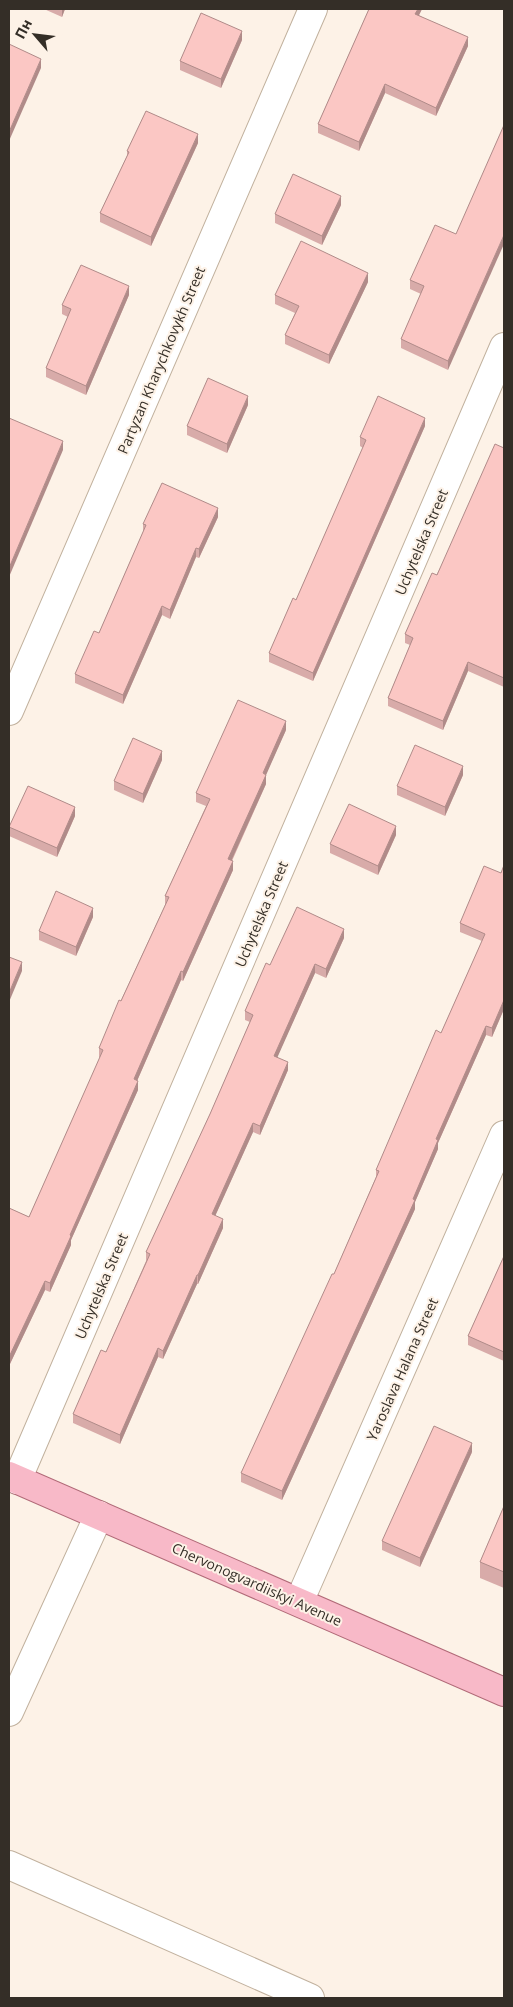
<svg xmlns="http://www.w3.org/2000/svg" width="513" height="2007" viewBox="0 0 513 2007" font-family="'Open Sans',sans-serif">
	<rect width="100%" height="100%" fill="#fdf2e7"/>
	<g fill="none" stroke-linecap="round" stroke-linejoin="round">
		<g stroke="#c1b19e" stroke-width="30">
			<g id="minor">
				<path d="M9,711L313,9"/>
				<path d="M17,1480L504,347"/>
				<path d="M299,1602L504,1135"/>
				<path d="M9,1712L99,1515"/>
				<path d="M9,1865L310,1998"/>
			</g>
		</g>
		<g stroke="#b16a78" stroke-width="30">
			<path id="major" d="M9,1476L504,1692"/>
		</g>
		<use href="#minor" stroke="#fff" stroke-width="28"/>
		<use href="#major" stroke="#f8b9c8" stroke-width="28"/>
	</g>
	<g fill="#d8aba9">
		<path d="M44,9H65L62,17Z"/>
		<path d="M369,9H422L419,15L468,46L436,116L385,93L359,151L318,133V124Z"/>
		<path d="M242,40L221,88L180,70V61Z"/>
		<path d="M198,143L151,246L100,222V213L127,156V151Z"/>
		<path d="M341,205L322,245L275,223V214Z"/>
		<path d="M456,234L448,370L401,348V339L421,294L410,289V280Z"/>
		<path d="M368,282L329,364L285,344V335L295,313L275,304V295Z"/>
		<path d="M129,295L86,395L46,377V368L68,317L62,314V305Z"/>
		<path d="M248,405L227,453L187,435V426Z"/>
		<path d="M425,426L313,681L269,662V653L296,600L363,448L360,446V437Z"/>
		<path d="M504,448V687L468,671L443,730L388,706V698L410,645L405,643V634Z"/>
		<path d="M218,517L199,558L196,557L170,619L162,615L123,704L75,683V674L99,633L143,532V524Z"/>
		<path d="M286,730L266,774V784L232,861L233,870L183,981L181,980L137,1081L138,1090L71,1240V1245L50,1292L45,1290L9,1366V1208L29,1217L100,1058L99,1057V1048L165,905V896L206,806L196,802V793Z"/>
		<path d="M162,760L143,803L114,790V781Z"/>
		<path d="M463,775L445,816L397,795V786Z"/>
		<path d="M75,816L57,857L9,836V827Z"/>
		<path d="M396,835L378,875L330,853V844Z"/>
		<path d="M504,865V1009L492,1037L486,1035L438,1143V1149L415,1202V1209L282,1500L241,1482V1473L334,1274L376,1177V1170L441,1033L482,941L460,932V923L501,873Z"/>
		<path d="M93,917L76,956L39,940V931Z"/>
		<path d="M344,938L326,978L315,973L277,1057L288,1070L260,1135L253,1132L215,1216L223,1228L198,1284H197L163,1359L158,1357L120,1444L73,1423V1414L106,1352L146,1261V1252L210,1114L250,1022L245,1020V1011L270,965Z"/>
		<path d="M504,1256V1361L468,1345V1336Z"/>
		<path d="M472,1452L420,1567L382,1550V1541Z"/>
		<path d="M504,1506V1588L480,1578V1562Z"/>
	</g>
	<g fill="#b08b89">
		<path d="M62,9H65L62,17Z"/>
		<path d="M418,9H422L415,23V14Z"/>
		<path d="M242,31V40L221,88V79Z"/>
		<path d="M468,37V46L436,116V108Z"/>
		<path d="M41,59V68L9,141V132Z"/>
		<path d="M385,84V93L359,151V142Z"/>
		<path d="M198,134V143L151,246V237Z"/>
		<path d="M341,196V205L322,245V236Z"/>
		<path d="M504,235V244L448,370V361Z"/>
		<path d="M368,273V282L329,364V355Z"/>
		<path d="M129,286V295L86,395V386Z"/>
		<path d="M248,396V405L227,453V444Z"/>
		<path d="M425,418V426L313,681V673Z"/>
		<path d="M63,441V450L9,577V568Z"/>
		<path d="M218,508V517L199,558V549Z"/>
		<path d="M196,548V557L170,619V610Z"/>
		<path d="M162,606V615L123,704V695Z"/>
		<path d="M468,662V671L443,730V721Z"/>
		<path d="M286,721V730L263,782V773Z"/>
		<path d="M162,751V760L143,803V794Z"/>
		<path d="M463,766V775L445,816V807Z"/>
		<path d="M266,775V784L228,868V859Z"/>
		<path d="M75,807V816L57,857V848Z"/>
		<path d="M396,826V835L378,875V866Z"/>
		<path d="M233,861V870L183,981V972Z"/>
		<path d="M93,908V917L76,956V947Z"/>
		<path d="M344,929V938L326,978V969Z"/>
		<path d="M22,962V971L9,1002V993Z"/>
		<path d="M315,964V973L274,1065V1056Z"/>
		<path d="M181,971V980L134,1088V1079Z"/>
		<path d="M504,1000V1009L492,1037V1028Z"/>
		<path d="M486,1026V1035L438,1143V1149L415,1202V1209L282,1500V1491L413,1199L436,1139Z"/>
		<path d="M288,1062V1070L260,1135V1126Z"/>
		<path d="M138,1081V1090L71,1240V1245L50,1292V1283L70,1235Z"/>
		<path d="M253,1123V1132L212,1223V1214Z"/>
		<path d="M223,1219V1228L198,1284V1275Z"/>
		<path d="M197,1275V1284L163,1359V1351Z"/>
		<path d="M45,1281V1290L9,1366V1357Z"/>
		<path d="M158,1348V1357L120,1444V1435Z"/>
		<path d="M472,1443V1452L420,1567V1558Z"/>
	</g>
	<g fill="#fbc7c4" stroke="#b08b89">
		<path d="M369,9H418L415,14L468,37L436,108L385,84L359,142L318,124Z"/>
		<path d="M201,13L242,31L221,79L180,61Z"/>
		<path d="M9,44L41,59L9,132Z"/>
		<path d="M146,111L198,134L151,237L100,213L129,152L127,151Z"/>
		<path d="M504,125V235L448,361L401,339L424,286L410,280L435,225L456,234Z"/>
		<path d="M293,174L341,196L322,236L275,214Z"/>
		<path d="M301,241L368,273L329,355L285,335L299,306L275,295Z"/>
		<path d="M81,265L129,286L86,386L46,368L71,309L62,305Z"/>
		<path d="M208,378L248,396L227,444L187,426Z"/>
		<path d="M378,396L425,418L313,673L269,653L293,598L296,600L366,440L360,437Z"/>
		<path d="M9,418L63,441L9,568Z"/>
		<path d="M495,444L504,448V678L468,662L443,721L388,698L413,638L405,634L432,573L437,575Z"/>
		<path d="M162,483L218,508L199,549L196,548L170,610L162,606L123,695L75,674L94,631L99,633L146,525L143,524Z"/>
		<path d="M238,700L286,721L263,773L266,775L228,859L233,861L183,972L181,971L134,1079L138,1081L70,1235L71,1236L50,1283L45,1281L9,1357V1208L29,1217L103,1050L99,1048L119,1000L121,1001L169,897L165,896L210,799L196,793Z"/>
		<path d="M133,738L162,751L143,794L114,781Z"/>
		<path d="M415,745L463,766L445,807L397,786Z"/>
		<path d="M28,786L75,807L57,848L9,827Z"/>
		<path d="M349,804L396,826L378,866L330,844Z"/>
		<path d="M504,865V1000L492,1028L486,1026L436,1139L438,1140L413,1199L415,1200L282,1491L241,1473L332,1274H334L379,1171L376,1170L436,1030L441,1033L485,934L460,923L484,866L501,873Z"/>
		<path d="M56,891L93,908L76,947L39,931Z"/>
		<path d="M297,907L344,929L326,969L315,964L274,1056L288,1062L260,1126L253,1123L212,1214L223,1219L198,1275H197L163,1351L158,1348L120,1435L73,1414L101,1350L106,1352L150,1254L146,1252L210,1114L253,1015L245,1011L266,963L270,965Z"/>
		<path d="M9,957L22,962L9,993Z"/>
		<path d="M504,1256V1352L468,1336Z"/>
		<path d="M434,1426L472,1443L420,1558L382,1541Z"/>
		<path d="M504,1506V1572L480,1562Z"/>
	</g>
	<g text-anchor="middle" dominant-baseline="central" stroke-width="4" stroke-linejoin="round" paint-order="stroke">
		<g font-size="14" fill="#342e27" stroke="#fdf2e7">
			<text transform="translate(161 360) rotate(-67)">Partyzan Kharychkovykh Street</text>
			<text transform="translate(421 542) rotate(-67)">Uchytelska Street</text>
			<text transform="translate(261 914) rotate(-67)">Uchytelska Street</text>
			<text transform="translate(101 1286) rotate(-67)">Uchytelska Street</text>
			<text transform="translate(402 1369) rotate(-66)">Yaroslava Halana Street</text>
			<text transform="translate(257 1584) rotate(24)">Chervonogvardiiskyi Avenue</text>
		</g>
	</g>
	<rect width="513" height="2007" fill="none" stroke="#342e27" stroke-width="20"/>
	<g transform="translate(35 35) rotate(298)" stroke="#fdf2e7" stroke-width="4" paint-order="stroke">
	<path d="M0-4L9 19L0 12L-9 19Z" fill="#342e27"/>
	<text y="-8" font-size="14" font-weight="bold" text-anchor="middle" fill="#342e27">Пн</text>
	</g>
</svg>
